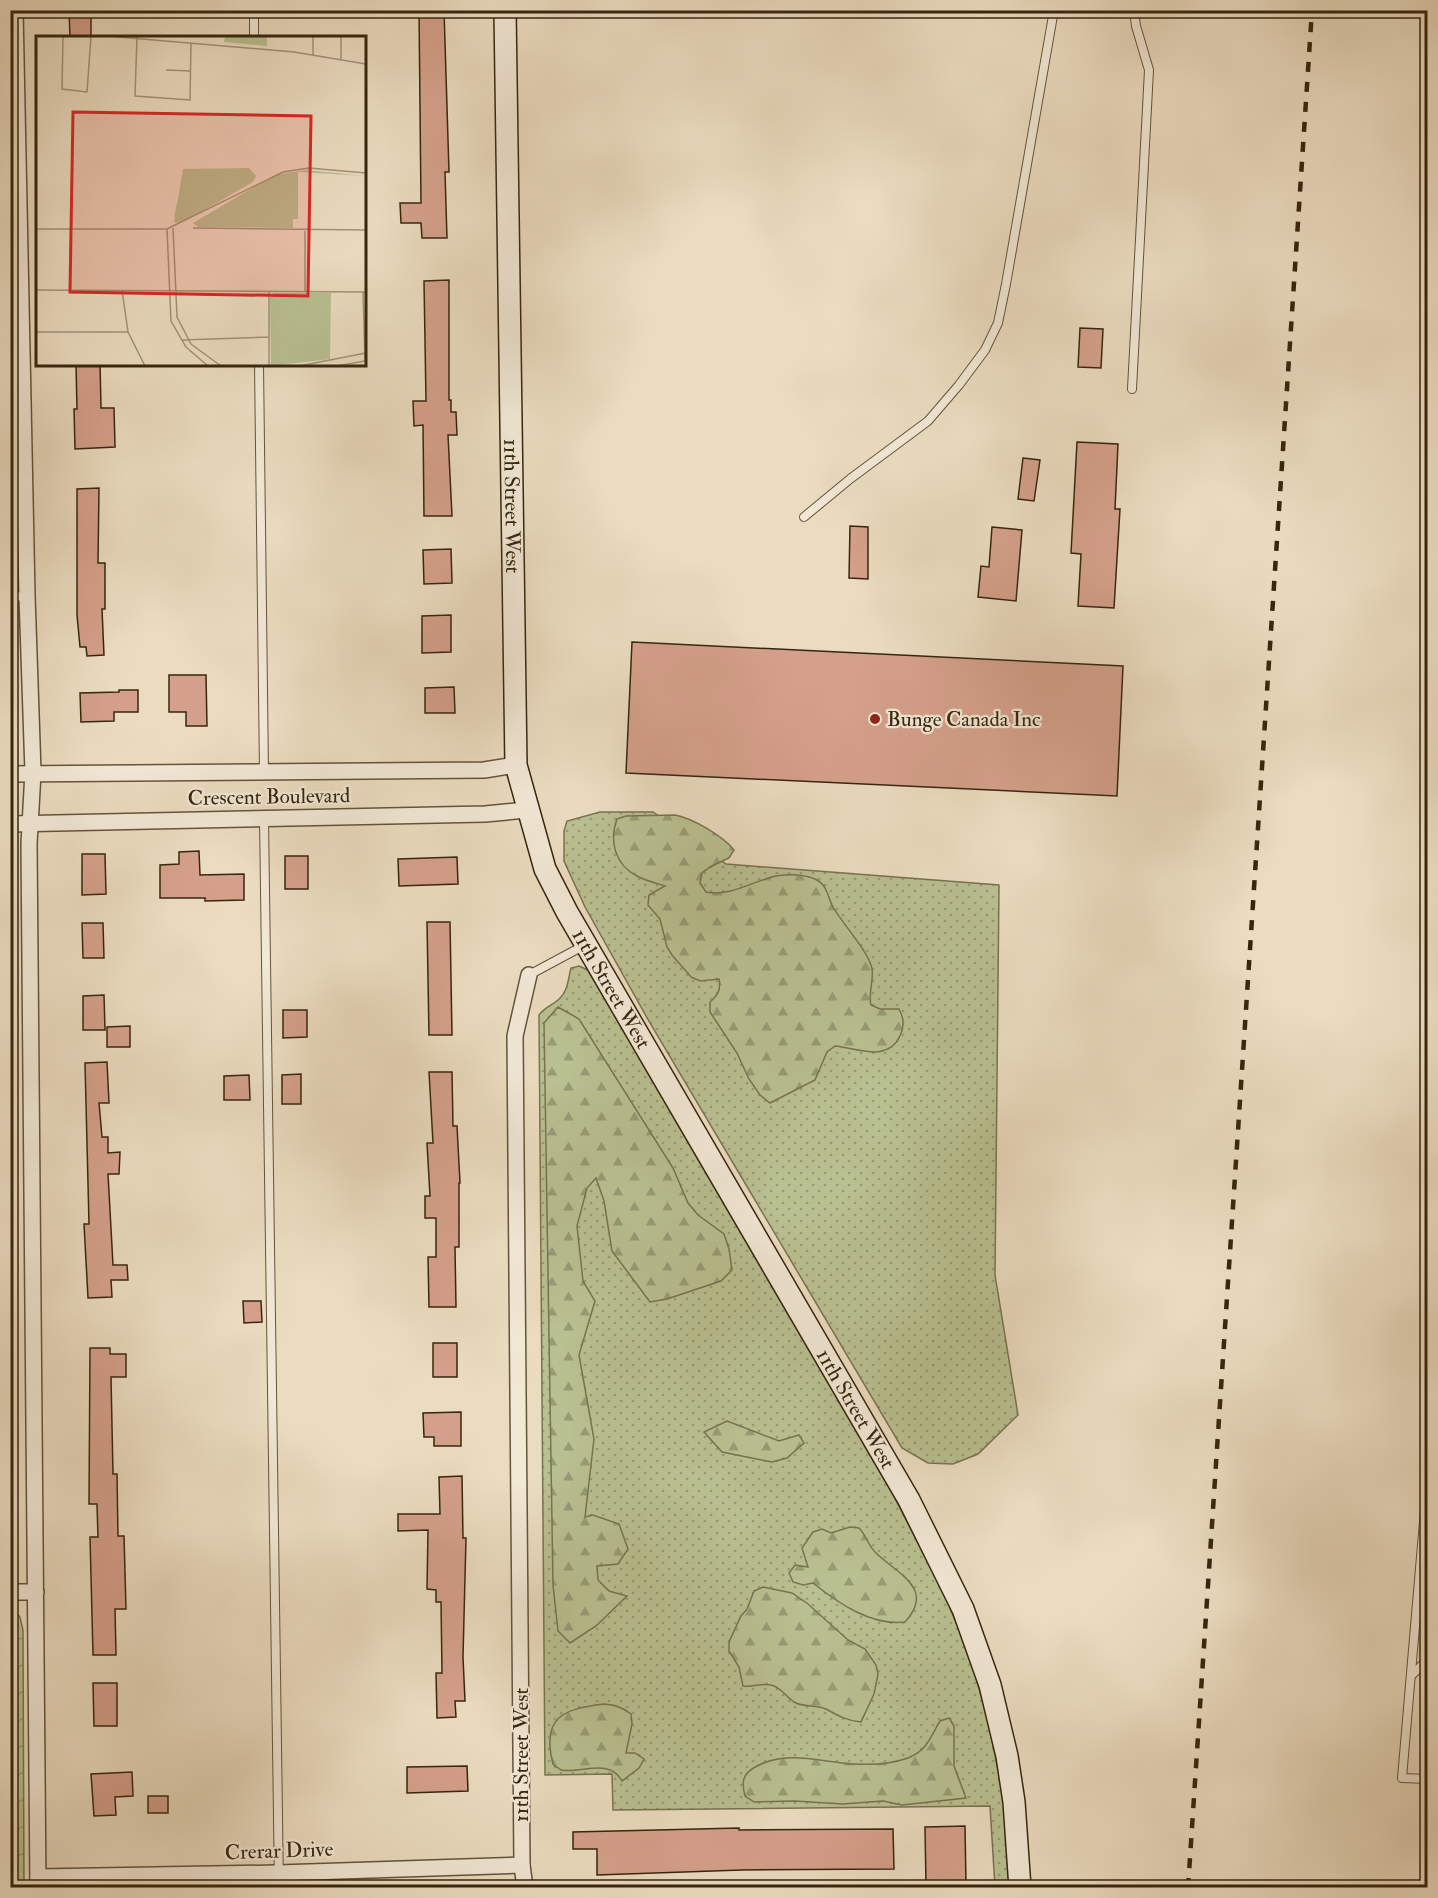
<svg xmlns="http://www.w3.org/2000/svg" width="1438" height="1898" viewBox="0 0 1438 1898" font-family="'IM FELL Double Pica',serif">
	<defs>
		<pattern id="grass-dots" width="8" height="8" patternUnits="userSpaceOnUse" patternTransform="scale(1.5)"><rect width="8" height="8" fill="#b9c091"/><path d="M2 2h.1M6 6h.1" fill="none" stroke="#979c75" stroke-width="1.8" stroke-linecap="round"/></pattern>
		<pattern id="forest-firs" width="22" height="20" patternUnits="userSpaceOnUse" patternTransform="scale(1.5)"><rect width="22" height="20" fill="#b9c091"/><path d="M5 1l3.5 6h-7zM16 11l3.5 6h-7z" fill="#979c75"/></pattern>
		<pattern id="park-crowns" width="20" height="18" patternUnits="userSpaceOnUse" patternTransform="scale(1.5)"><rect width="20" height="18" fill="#b9c091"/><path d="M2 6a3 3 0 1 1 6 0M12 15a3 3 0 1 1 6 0" fill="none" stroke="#979c75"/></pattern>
	</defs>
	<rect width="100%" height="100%" fill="#ebdcc0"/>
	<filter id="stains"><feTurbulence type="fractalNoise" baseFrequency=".00333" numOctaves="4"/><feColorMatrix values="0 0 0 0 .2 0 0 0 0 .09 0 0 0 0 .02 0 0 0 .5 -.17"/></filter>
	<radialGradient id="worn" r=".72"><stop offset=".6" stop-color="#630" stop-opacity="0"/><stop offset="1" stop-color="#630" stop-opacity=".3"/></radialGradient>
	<g fill="url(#grass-dots)" stroke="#787350" stroke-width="1.5">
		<path d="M600,812H653L726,864L999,885L995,1275L1018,1415L978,1454L953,1464L928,1463L902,1448L650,1023L585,907L564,861V831L567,821Z"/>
		<path d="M579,966L588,970L891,1491L941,1587L969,1653L988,1721L1004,1799L1010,1887H995L990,1806L613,1810L612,1774L545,1775L539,1015C545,1007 551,1006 558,1000C568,992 568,979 571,968Z"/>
	</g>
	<g fill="url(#forest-firs)" stroke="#787350" stroke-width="1.5">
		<path d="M675,815C692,818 723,836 734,850L729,858L710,867L702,873L700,883L706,892C730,897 753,881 776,876C788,874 806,874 817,880C827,885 828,898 833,907C842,923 869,952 872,969C874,981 868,993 871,1005L880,1009H899C904,1018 905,1026 900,1036C887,1063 857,1048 835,1046L827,1052L815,1080L770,1103L760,1095L749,1079L737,1053L710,1012V1002C718,995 721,990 719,979L700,981L691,977L672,955L667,947L660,919L648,905L649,895L665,886C656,883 646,881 637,876C615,865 609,841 617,819L626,816Z"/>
		<path d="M558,1007L579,1019L673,1168L688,1203L698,1215L724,1234L729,1249L732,1270L721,1281L667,1299L650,1302L612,1251L604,1201L596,1178L587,1188L577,1226L583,1281L595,1301L579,1355L594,1439L585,1517L593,1515L619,1524L628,1549L618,1564L597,1566L598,1580L609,1591L627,1596L596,1626L570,1643L558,1631L553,1585L544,1023Z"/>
		<path d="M727,1421L779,1441L799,1435L804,1443L787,1458L772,1462L722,1452L704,1432Z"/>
		<path d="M850,1527L859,1528C866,1535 868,1545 875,1552C897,1574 936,1588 905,1622C871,1626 838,1603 813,1583L803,1585L793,1582L789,1573L795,1565L808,1567L802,1548L813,1532L822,1529L831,1533Z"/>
		<path d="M763,1587L792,1593L808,1604L848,1640L865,1649L876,1665L878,1674L874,1694L861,1722C847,1721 837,1715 826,1709C816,1704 804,1708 794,1702C786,1697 781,1687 771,1685C762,1683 753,1687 743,1686L739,1667L729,1651V1642L741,1616L747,1609L754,1591Z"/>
		<path d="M604,1704C615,1705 622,1707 631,1714L632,1724L626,1753H635L644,1759L639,1768L622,1781C609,1757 581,1774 561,1770C560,1769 553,1765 553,1764C541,1717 563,1709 604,1704Z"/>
		<path d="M949,1718L954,1726V1766L966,1798L902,1805L883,1801L843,1804L794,1801L754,1802L745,1796C741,1781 743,1773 757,1766C788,1750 820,1762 853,1764C870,1765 891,1764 908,1758C928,1750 930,1737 940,1721Z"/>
	</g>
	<path fill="url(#park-crowns)" stroke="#787350" stroke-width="1.5" d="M10,1605L20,1617L23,1630L24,1888L10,1887Z"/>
	<g fill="#d5a08b" stroke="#36260e" stroke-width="1.5">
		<path d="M69,10H91V38H70Z"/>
		<path d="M419,10H444L449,172H445L447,238H422L421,223H401L400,203H421Z"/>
		<path d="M449,280V400H451V412H456L457,435H448L452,516H424L423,425L414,426L413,401H426L424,281Z"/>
		<path d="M1080,328L1103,329L1101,368L1078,367Z"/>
		<path d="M76,364H100L101,408H114L115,447L75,449L74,409H77Z"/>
		<path d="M1077,442L1118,444L1115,509H1120L1114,608L1078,606L1081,554L1071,553Z"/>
		<path d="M1023,458L1040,460L1034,501L1018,499Z"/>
		<path d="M99,488L98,563H105V609H102L104,655L87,656L86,647H80L77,615V489Z"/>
		<path d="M850,526L868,527V579L849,578Z"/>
		<path d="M992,527L1022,530L1016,601L978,597L981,566L989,567Z"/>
		<path d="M451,549L452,583L424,584L423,550Z"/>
		<path d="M451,615V652L422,653V616Z"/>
		<path d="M632,642L1123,666L1117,796L626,773Z"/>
		<path d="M169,675H206L207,726H186V712H169Z"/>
		<path d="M454,687L455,713H425V688Z"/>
		<path d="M119,690H138V712H114V721L81,722L80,693L119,692Z"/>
		<path d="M199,851L200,875L244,874V900L205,901V898H160V865L179,864V852Z"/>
		<path d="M82,854H105L106,894L82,895Z"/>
		<rect x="285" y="856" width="23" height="33"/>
		<path d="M457,857L458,884L399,886L398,859Z"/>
		<path d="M427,922H450L452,1035H429Z"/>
		<path d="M82,923H103L104,958H83Z"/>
		<path d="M104,995L105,1030H83V996Z"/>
		<path d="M283,1010H307V1037L283,1038Z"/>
		<path d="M130,1026V1047H107V1027Z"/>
		<path d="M107,1062L109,1103H99L102,1137H108V1153L120,1152L119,1174H108L113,1265H127L128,1280H111L112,1297L88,1298L84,1224H89L85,1063Z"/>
		<path d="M429,1072H452L453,1126H457L460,1183H459V1247H455L456,1307H429L428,1257H436V1218H425V1196H430L427,1143H433Z"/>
		<path d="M301,1074V1104H282V1075Z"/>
		<path d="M249,1075L250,1100H224V1076Z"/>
		<path d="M243,1301H261L262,1322L244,1323Z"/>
		<rect x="433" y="1343" width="24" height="34"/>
		<path d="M90,1348H110V1354H126V1377H111L113,1474H117L118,1536H124L126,1609H115L116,1655H93L90,1537H98L97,1504H89Z"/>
		<path d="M461,1412V1446H434V1437H424L423,1413Z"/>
		<path d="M462,1476L463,1538H466L463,1657L465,1701H455L456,1717L437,1718L436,1673H442L441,1602H436V1590L427,1589L428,1530L398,1531V1514H440L439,1477Z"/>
		<path d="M93,1683H117V1726H94Z"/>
		<path d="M467,1766L468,1791L407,1793V1767Z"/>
		<path d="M132,1772L133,1796L115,1797L116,1815L94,1816L91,1774Z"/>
		<rect x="148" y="1796" width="20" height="17"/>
		<path d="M965,1826L966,1885H926L925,1827Z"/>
		<path d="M739,1828V1830L893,1829L894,1869L742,1870L597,1875V1849H573V1832Z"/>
	</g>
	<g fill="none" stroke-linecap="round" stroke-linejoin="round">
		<g stroke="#63543a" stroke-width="10">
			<g id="service">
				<path d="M254,10V38"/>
				<path d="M259,364L264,772"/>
				<path d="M1132,389L1149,70L1136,26L1134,10"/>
				<path d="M804,517L850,479L928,421L959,385L985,350L998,323L1006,284L1054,10"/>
				<path d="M10,597L27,596"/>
				<path d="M264,818L279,1888"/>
				<path d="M529,975L583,946"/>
				<path d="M1428,1475L1402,1778L1428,1779"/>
				<path d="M1412,1675L1428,1659"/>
			</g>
		</g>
		<g stroke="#63543a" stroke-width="18">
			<g id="minor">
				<path d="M15,10L27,596L33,772L29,844L38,1888"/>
				<path d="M10,774L484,770L516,765"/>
				<path d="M10,824L485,814L527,810"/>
				<path d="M10,1592H36"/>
				<path d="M38,1877L278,1873L522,1865"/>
				<path d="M525,1888L522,1865L515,1036L529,975"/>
			</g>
		</g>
		<g stroke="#36260e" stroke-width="24">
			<g id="secondary">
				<path id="s1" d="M505,10L516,765L545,869L567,912L909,1500L963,1609L990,1685L1007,1756L1014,1802L1020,1888"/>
			</g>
		</g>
		<use href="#service" stroke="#f2e8d6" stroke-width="8"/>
		<use href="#minor" stroke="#f2e8d6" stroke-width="15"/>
		<use href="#secondary" stroke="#f2e8d6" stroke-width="21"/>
		<path stroke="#36260e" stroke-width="4.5" stroke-dasharray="10 10" stroke-linecap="butt" d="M1188,1888L1312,10"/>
	</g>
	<circle fill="#8f2418" stroke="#f2e8d6" stroke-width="2" cx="875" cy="719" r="6"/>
	<g text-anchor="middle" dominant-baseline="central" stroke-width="4.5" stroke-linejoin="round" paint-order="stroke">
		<g font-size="21" fill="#36260e" stroke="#f2e8d6">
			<text stroke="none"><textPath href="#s1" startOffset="496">11th Street West</textPath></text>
			<text transform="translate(269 797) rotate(-1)">Crescent Boulevard</text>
			<text stroke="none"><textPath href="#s1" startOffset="1000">11th Street West</textPath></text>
			<text stroke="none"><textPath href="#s1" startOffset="1486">11th Street West</textPath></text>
			<text transform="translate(521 1755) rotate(-90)">11th Street West</text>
			<text transform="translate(279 1851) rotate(-2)">Crerar Drive</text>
		</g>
		<g font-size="21" fill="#36260e" stroke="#f2e8d6" text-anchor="start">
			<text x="887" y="719">Bunge Canada Inc</text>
		</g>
	</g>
	<g transform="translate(36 36)">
		<rect width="330" height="330" fill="#ebdcc0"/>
		<path d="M213,132L220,140L217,146L149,185L138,187L147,133ZM270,134L330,140L262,136V183H257V192L162,191L157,187L223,148L243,138Z" fill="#b9c091"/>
		<path d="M164,145L174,162L138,181L141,167L147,169L146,156ZM246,150L251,153L247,167L241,168L235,163ZM195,167L199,177L184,185L225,186L226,182L233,185L235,181L241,188H161Z" fill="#b9c091"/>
		<path d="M189,0H231V10L188,6ZM238,257H295L294,323L235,330L234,260Z" fill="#b9c091"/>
		<path fill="none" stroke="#a39379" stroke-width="1.5" d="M27,0L26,53L51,56L55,0M71,0L258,16L330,28M101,0L99,60L154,64L155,7M277,19V0M305,24V0M130,34L155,35M137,192L141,281L155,308L185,330M157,192L330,194M0,193H131L247,136L273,132L330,137M131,193L135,285L150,311L172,330M269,195V255M0,254L330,256M86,254L92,296L109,330M233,255V330M327,256L329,325M0,296H92M145,304L233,301M263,330L330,317M301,330L329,325"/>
		<path fill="#d62828" fill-opacity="0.15" stroke="#d62828" stroke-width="3" d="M37,76L275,80L272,260L34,256Z"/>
		<rect width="330" height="330" fill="none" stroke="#36260e" stroke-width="3"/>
	</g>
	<rect width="1438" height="1898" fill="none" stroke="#ebdcc0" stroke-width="36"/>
	<rect x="12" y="12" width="1414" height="1874" fill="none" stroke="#36260e" stroke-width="3"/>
	<rect x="18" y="18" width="1402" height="1862" fill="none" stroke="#36260e" stroke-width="1.5"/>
	<rect width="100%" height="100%" filter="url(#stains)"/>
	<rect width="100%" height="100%" fill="url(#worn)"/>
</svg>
